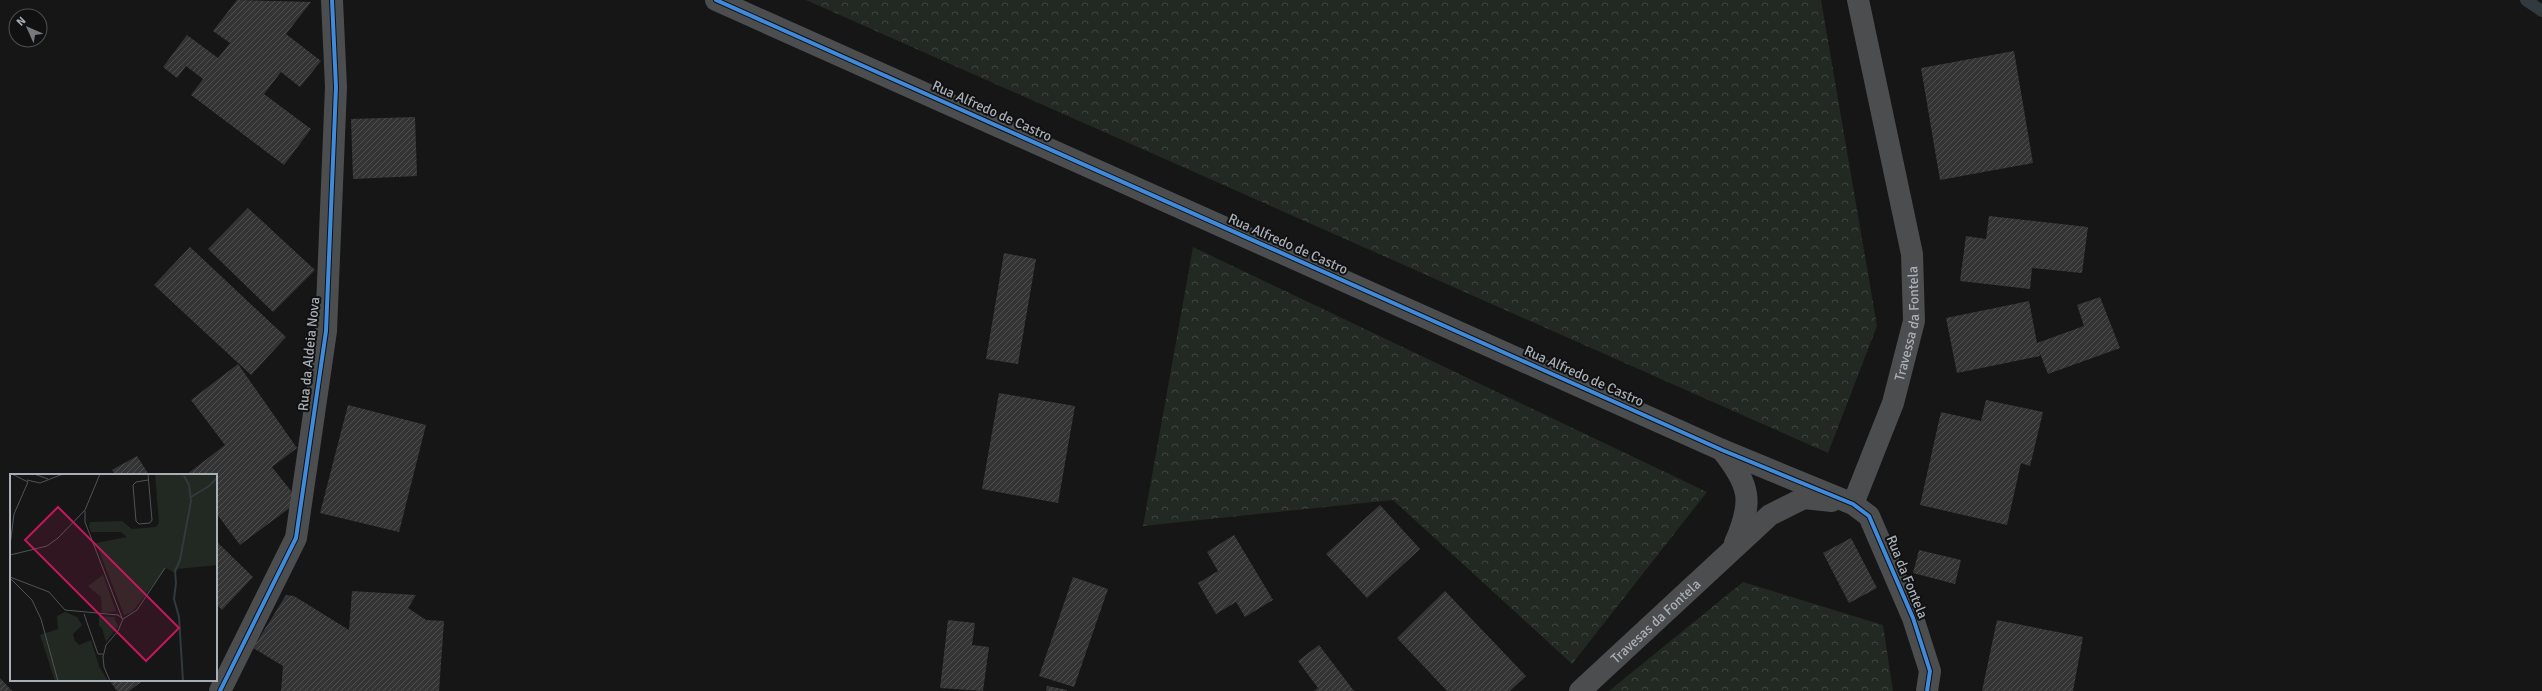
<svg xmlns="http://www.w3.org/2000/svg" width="2542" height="691" viewBox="0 0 2542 691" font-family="Signika,sans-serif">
	<defs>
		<pattern id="forest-crowns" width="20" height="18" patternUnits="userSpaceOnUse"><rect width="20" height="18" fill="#222822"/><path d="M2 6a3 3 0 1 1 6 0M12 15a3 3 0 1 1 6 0" fill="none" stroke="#3f4540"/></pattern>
		<pattern id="building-hatch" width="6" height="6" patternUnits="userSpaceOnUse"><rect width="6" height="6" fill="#343434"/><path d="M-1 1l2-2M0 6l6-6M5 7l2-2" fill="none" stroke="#4f4f4f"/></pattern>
	</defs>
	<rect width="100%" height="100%" fill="#161616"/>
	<g fill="url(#forest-crowns)">
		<path d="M806,0H1821L1877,326L1828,453Z"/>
		<path d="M1193,247L1707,492L1572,664L1393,500L1143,526Z"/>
		<path d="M1743,582L1883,625L1893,691H1609Z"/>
	</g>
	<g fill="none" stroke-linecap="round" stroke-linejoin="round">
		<path stroke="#313a3e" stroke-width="12" d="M2526,0L2542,11"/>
	</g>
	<g fill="url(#building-hatch)">
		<path d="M237,0L311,2L286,34L321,61L300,87L281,72L264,94L311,129L284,165L191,95L203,79L186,66L177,78L163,67L187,35L218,58L230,43L213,31Z"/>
		<path d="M2014,51L2033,163L1940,180L1921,68Z"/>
		<path d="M415,117L417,176L353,179L351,119Z"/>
		<path d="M248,208L315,270L273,312L208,249Z"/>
		<path d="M1989,216L2088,227L2082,273L2032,268L2030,289L1960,281L1966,236L1986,239Z"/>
		<path d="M190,247L286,337L251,375L154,285Z"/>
		<path d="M1004,253L1036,259L1018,364L986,359Z"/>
		<path d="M2100,297L2120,348L2048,374L2039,351L2040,356L1957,373L1946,318L2029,301L2037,343L2084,326L2077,305Z"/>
		<path d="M238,364L297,448L272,467L299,501L240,545L216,513V475H186L225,445L191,400Z"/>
		<path d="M999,393L1075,406L1058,503L982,489Z"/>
		<path d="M1986,400L2043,412L2030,466L2021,463L2007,525L1920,505L1941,412L1981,421Z"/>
		<path d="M348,405L426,425L399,532L320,513Z"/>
		<path d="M137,456L149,475H115L112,470Z"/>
		<path d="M1380,505L1420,549L1367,598L1326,554Z"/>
		<path d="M1234,535L1273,600L1245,617L1236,602L1216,614L1198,583L1218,571L1207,552Z"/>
		<path d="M1851,538L1877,588L1849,603L1823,553Z"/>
		<path d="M216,541L253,577L222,610L216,604Z"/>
		<path d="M1919,550L1961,560L1955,584L1913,573Z"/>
		<path d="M1073,577L1108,589L1074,687L1039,676Z"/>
		<path d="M352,591L416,595L408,608L426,620L444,621L439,691H281L283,666L253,648L286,595L294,596L349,630Z"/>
		<path d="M1445,591L1526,676L1510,691H1447L1397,638Z"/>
		<path d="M948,620L975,623L972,645L989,647L983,691L940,688Z"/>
		<path d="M1997,620L2083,637L2073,691H1982Z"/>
		<path d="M1319,645L1354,691H1314L1318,688L1298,661Z"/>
		<path d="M0,678L12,691H0Z"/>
		<path d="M109,680H144L129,691H117Z"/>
		<path d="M1047,686L1067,690V691H1046Z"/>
	</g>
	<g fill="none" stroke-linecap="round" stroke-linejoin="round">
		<g stroke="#4b4d4f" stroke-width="22">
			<path d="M716,0L1722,450L1853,504L1869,516L1913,618L1930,671L1927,691"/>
			<path d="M1722,450C1751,486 1753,502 1735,543"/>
			<path id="s1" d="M1853,504L1893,403L1914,321L1912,254L1858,0"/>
			<path d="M220,691L296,538L326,331L336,87L332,0"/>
			<path id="s2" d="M1580,691L1770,515L1804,498L1832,501"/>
		</g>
		<g stroke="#111112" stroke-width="6">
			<g id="cycleway">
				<path d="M716,0L1722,450L1853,504L1869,516L1913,618L1930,671L1927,691"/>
				<path d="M220,691L296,538L326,331L336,87L332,0"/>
			</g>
		</g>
		<use href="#cycleway" stroke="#408adc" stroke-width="4"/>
	</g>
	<g text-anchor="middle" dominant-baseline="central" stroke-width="4" stroke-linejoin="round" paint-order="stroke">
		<g font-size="14" fill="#a9afb6" stroke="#111112">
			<text transform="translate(992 111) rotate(24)">Rua Alfredo de Castro</text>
			<text transform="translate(1288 244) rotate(24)">Rua Alfredo de Castro</text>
			<text stroke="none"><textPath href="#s1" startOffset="190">Travessa da Fontela</textPath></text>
			<text transform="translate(309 354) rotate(-84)">Rua da Aldeia Nova</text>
			<text transform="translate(1584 376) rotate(24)">Rua Alfredo de Castro</text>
			<text transform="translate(1907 577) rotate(68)">Rua da Fontela</text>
			<text stroke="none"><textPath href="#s2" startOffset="103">Travesas da Fontela</textPath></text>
		</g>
	</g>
	<g transform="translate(10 474)">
		<rect width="207" height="207" fill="#161616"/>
		<path d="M145,0H207V91L168,95L165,99L156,94L122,138L114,141L86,69L117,63L111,58H81L79,52L80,48L112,47L122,55L146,53L149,49ZM93,101L106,137L92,139L91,123L78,112ZM55,138L67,143L72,151L63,160L65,167L69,171L81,166L89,192L98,207H45L30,161L48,155L47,142ZM89,142L104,143L108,152L96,168L92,154L89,152Z" fill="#222822"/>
		<path fill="none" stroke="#313a3e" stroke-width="2" d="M181,23L199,12L207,4M173,207L169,143L164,125L166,109L165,97L170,86L181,27L179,11L174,2"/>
		<path fill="none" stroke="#515356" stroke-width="1" d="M24,0L38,5M138,0L142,46L140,49L129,50L126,47L123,11L126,8L138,6M17,6L30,9L53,0M75,37V48L112,144M0,72L4,40L18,8L2,0M0,81L37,72L48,64L75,36L90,0M0,103L39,118L55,136L108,141L113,145M0,104L22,126L31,145L48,207M74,140L88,180H93M113,145L127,136L155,94M100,207L94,193L93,183L96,171L108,157L113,145"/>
		<path fill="#c2185b" fill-opacity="0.15" stroke="#c2185b" stroke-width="2" d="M48,33L169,154L136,187L15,66Z"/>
		<rect width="207" height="207" fill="none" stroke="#a9afb6" stroke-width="2"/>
	</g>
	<g transform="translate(28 28) rotate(315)"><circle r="19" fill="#111112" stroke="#4e5054"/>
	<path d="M0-3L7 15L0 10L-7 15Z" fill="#76797e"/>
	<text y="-6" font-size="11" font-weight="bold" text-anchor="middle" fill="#a9afb6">N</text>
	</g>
</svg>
